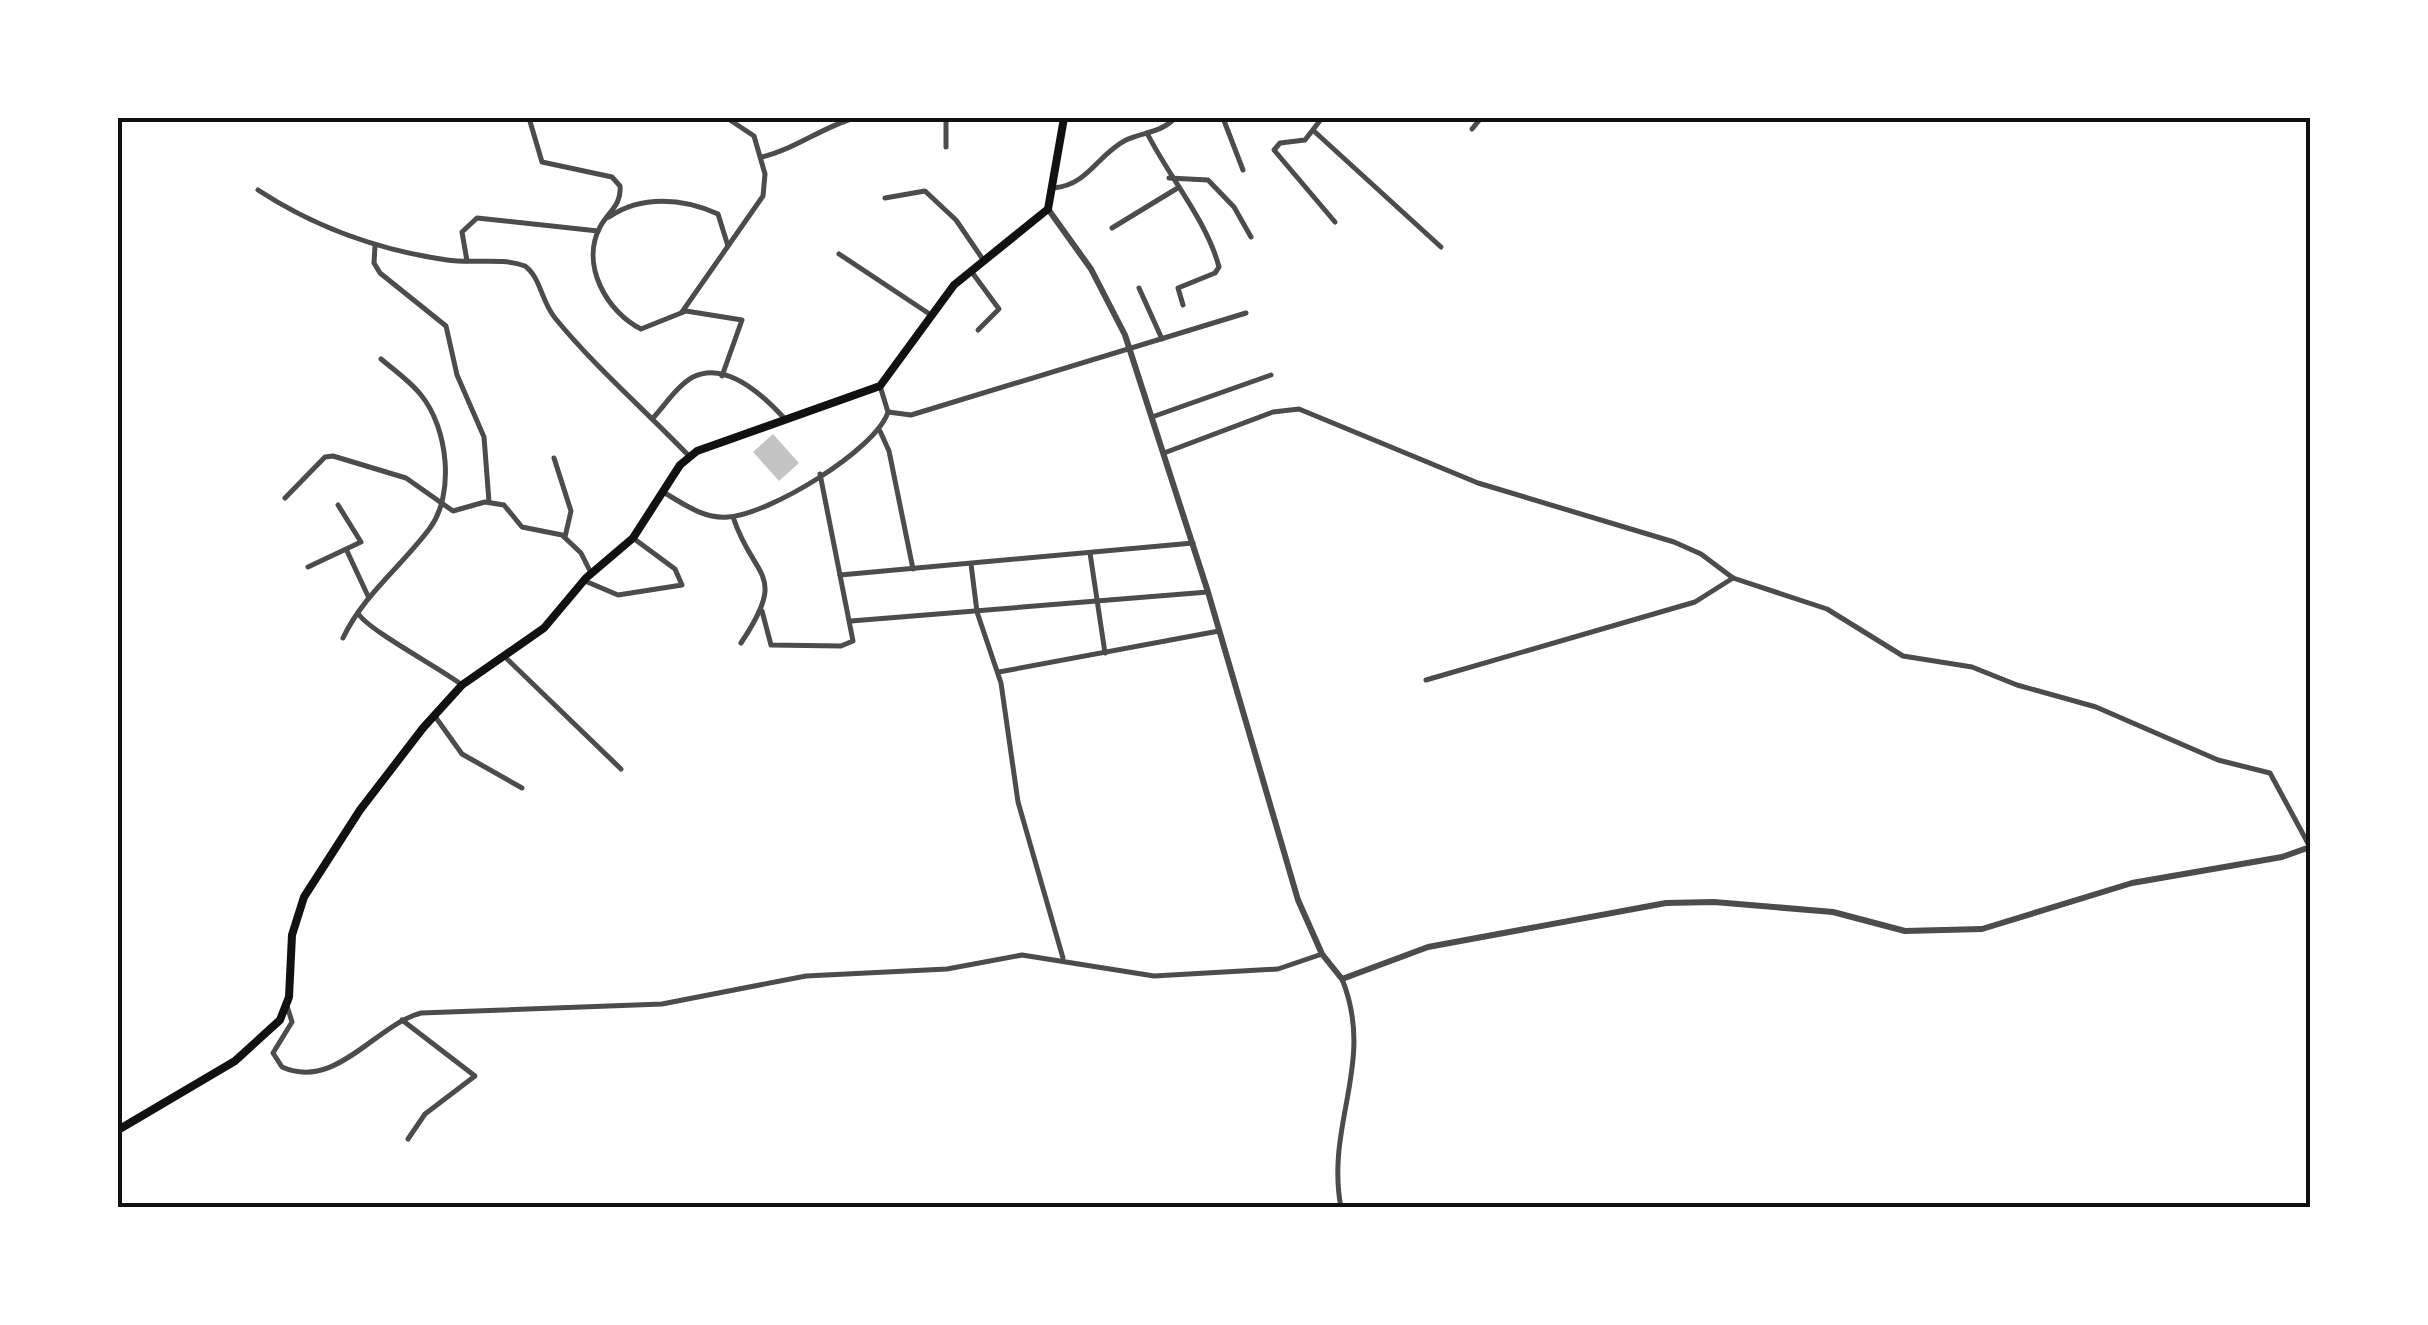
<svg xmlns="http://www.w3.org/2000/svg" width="2428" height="1325" viewBox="0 0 2428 1325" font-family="Barlow,sans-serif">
	<rect width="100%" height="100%" fill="#fff"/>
	<path fill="#c4c4c4" d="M773,434L799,463L779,481L753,452Z"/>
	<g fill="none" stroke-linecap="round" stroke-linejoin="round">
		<g stroke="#4c4c4c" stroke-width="5">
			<path d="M529,118L542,162L612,177L620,186C622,205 608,212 600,227C580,265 607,312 641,329L686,311L742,320L722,376"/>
			<path d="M1223,118L1243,170"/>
			<path d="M1322,118L1305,140L1280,143L1274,150L1335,222"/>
			<path d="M1472,129L1481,118"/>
			<path d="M1315,132L1441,247"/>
			<path d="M1147,133C1169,177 1207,221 1219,267L1215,273L1178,288L1183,305"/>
			<path d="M946,147V118"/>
			<path d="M762,157C795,149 821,128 854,118"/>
			<path d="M1169,178L1208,180L1234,207L1251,237"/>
			<path d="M1054,188C1088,185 1098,154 1126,140C1143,132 1161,133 1175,118"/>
			<path d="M258,190C316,228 378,250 447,260C473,264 501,257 525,266C541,278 541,301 555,318C595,367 645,410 689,456"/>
			<path d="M885,198L925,191L956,220L984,261"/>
			<path d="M609,217C641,195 683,198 718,214L728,246"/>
			<path d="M1112,228L1176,189"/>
			<path d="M375,246L374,263L380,273L446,326L457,375L484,437L489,502"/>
			<path d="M839,254L931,315"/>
			<path d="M467,261L462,232L477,218L598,231"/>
			<path d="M971,271L999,309L978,330"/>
			<path d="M1139,288L1162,339"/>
			<path d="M682,312L763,196L765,174L754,136L727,118"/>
			<path d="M888,412L911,415L1246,313"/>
			<path d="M1152,417L1271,375"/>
			<path d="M653,418C665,405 678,385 693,377C727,360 765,397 785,419"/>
			<path d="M880,431L889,451L913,569"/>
			<path d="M1164,453L1273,412L1299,409L1478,483L1674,542L1701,554L1733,578L1827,609L1903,656L1972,667L2017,685L2096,707L2218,760L2270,773L2310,847"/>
			<path d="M554,458L571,511L565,537"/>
			<path d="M663,492C684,504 703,519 728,517C768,515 876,450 888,412L880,386"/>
			<path d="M285,498L325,457L333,456L406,478L453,511L485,502L504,505L522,527L562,535L581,553L591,573"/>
			<path d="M733,517C754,581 789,571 741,643"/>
			<path d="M347,551L368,596"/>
			<path d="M1090,553L1105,653"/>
			<path d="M971,564L977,612L1001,683L1018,802L1063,958"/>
			<path d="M308,567L361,542L338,505"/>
			<path d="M840,575L1193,543"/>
			<path d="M585,581L618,595L682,585L675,569L633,538"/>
			<path d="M762,611L771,645L841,646L853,641L820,474"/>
			<path d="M358,613C366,629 440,668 462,685"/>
			<path d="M851,621L1208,592"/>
			<path d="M343,638C364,594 401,567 430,528C455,494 448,428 421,395C410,381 394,370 381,359"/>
			<path d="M504,656L621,769"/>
			<path d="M999,672L1219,631"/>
			<path d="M1426,680L1695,602L1733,578"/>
			<path d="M434,715L462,754L522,788"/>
			<path d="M287,1006L292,1022L273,1053L282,1067C336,1091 375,1025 421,1013L662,1004L806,976L947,969L1022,955L1154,976L1278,969L1322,954"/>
			<path d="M402,1020L475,1076L425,1114L408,1139"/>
			<path d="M1341,1208C1325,1123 1376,1063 1342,979"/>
		</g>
		<path stroke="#4c4c4c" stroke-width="6" d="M1048,209L1091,269L1125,335L1208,592L1298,900L1322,954L1342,979L1428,947L1666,903L1714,902L1833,912L1905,931L1982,929L2132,883L2282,857L2310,847"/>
		<path stroke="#111" stroke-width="8" d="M118,1130L235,1061L280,1020L289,997L292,935L304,897L360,810L423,728L462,685L544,628L586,578L633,538L680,465L697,451L880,386L954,285L1048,209L1064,118"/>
	</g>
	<rect width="2428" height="1325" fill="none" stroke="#ffffff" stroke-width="240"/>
	<rect x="120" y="120" width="2188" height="1085" fill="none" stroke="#111" stroke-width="4"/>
</svg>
